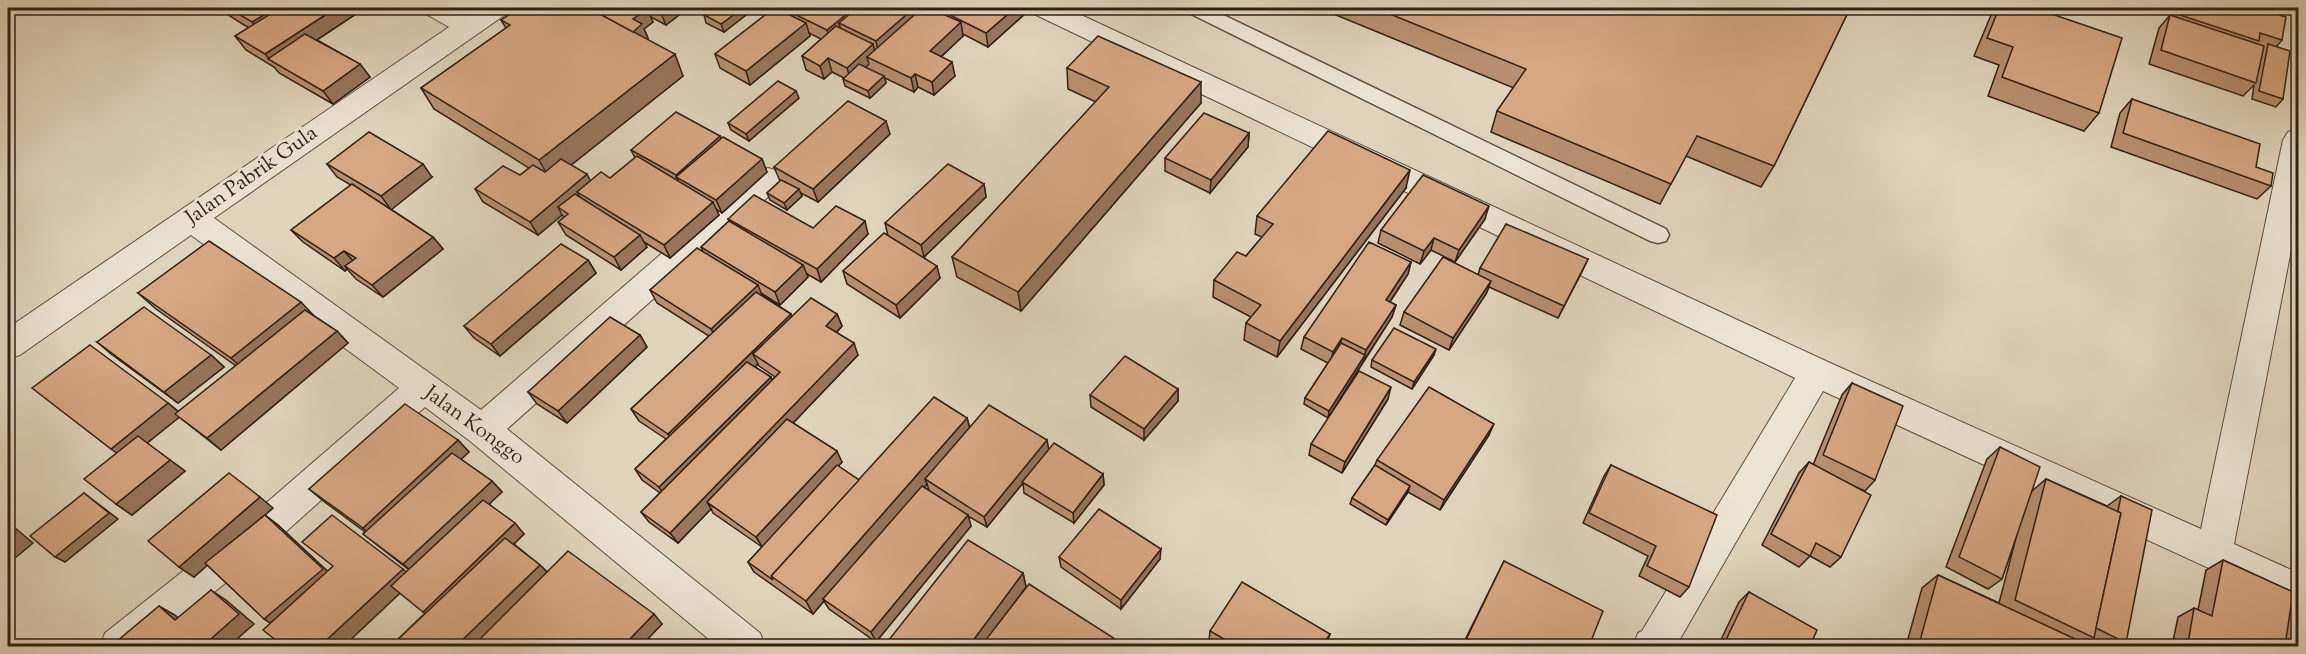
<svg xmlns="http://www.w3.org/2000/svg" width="2306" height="654" viewBox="0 0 2306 654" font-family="'Sorts Mill Goudy',serif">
	<rect width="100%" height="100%" fill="#e0d5bc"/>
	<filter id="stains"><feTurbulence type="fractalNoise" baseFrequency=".00333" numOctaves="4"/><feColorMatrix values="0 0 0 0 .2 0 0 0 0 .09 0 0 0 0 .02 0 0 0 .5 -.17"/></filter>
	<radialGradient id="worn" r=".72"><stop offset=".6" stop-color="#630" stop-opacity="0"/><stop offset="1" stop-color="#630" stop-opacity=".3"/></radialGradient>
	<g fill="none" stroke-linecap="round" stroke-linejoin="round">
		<g stroke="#5d4d3f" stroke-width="3">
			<path id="lane" d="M1185,8H1209L1666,229L1669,235L1666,241L1658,243L1650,241L1187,12Z"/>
		</g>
		<g stroke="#5d4d3f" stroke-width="2">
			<g id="street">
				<path d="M423,8H457L468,14L478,8H510L506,14L214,218L481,410L757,171L768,168L779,171L783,179L779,187L507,429L760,633L765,646H717L470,441L425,407L261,554L148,646H100L105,633L235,530L399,388L191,235L20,355L8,359V328L449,27L426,14Z"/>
				<path d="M1031,8H1066L1828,362L2201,529L2283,140L2288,132L2298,129V214L2234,544L2298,573V609L1823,391L1676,646H1633L1638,633L1642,631L1795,378L1034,14Z"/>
			</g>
		</g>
		<use href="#lane" fill="#ebe4d3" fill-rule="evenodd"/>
		<use href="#street" fill="#ebe4d3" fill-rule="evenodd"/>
	</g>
	<g fill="#b89071" stroke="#312015" stroke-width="1.5" fill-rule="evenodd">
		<path d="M217,8H365L317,40L360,64L370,77L333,104L279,73L274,67L246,50L235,36L249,28Z"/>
		<path d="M535,8H688L666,25L651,17L653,22L644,29L648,38L646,39L683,76L571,165L590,181L610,178L635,158L631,150L720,136L721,138L762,159L767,172L722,213L716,209L719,215L670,258L644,242L647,247L621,270L566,235L558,222L564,217L562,215L538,235L483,202L475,189L520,175L529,168L434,109L421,88L506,28L501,20L531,10Z"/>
		<path d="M755,8L724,32L706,23L704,15Z"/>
		<path d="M782,8H916L917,12L943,14L942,11L1027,12L988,47L963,34V36L941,57L955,76L934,95L918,87L914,92L885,78L886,83L870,98L845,86L843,79L844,78L832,72L824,79L806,70L802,56L821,39L809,33L810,36L750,85L720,68L715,54L783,11Z"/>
		<path d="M1319,8H1850L1774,166L1761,187L1686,156L1660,204L1491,132L1497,111L1514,88Z"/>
		<path d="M1996,8H2034L2099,113L2084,131L1988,96L1999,65L1974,56L1991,15Z"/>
		<path d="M2156,8H2172L2169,12Z"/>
		<path d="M2173,8H2285V11L2281,16L2282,40L2276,47L2283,99L2276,107L2252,99L2254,85L2243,96L2149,64L2159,28L2170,15H2171Z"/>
		<path d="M1067,68L1201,103L1021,311L957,277L952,257L1096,102L1068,89Z"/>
		<path d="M799,98L749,141L731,130L728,123Z"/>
		<path d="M2132,99L2256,167L2271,186L2257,199L2111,147L2120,113Z"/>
		<path d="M1249,133L1248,147L1210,193L1165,171V158Z"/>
		<path d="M890,134L818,202L801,193L802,196L787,210L770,200L767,193L780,181L774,167Z"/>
		<path d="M327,164L432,177L391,209L433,237L443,249L383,297L356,279L347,269L345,271L303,242L291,230L351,185L337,177Z"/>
		<path d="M984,184L986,197L924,257L940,278L900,318L847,284L843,271L888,236L885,223Z"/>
		<path d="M1406,188L1277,357L1244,340L1246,323L1251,317L1213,297L1214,280L1246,256L1262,237L1255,234L1257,216Z"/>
		<path d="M728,219L868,234L821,282L807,274L808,277L780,305L761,293L762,295L791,314L792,316L837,314L842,326L837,332L858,355L793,423L842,462L838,466L859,480L967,418L970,428L1047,440L1048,450L1103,474L1104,485L1074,523L1024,493L1023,483L987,527L968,516L971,526L876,642L829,609L824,601L813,614L754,572L748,562L762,547L713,513L711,509L678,543L649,522L641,512L660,493L642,480L635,469L666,439L639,421L631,409L709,336L657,303L650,290L703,252L701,247L729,221ZM758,364L759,366L775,377L772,380L771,377L755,367ZM927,484L929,490L924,487Z"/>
		<path d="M1485,219L1455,262L1431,250L1420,264L1378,243L1381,230Z"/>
		<path d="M1588,259L1558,318L1489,287L1486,294L1449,350L1400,325L1404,312L1478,275L1480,268Z"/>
		<path d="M588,260L596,273L500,356L474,338L464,326Z"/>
		<path d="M1411,262L1408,274L1390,302L1396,305L1392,317L1328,418L1304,404L1305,398L1328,363L1301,349L1304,337Z"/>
		<path d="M138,293L314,316L337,331L348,343L221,450L179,417L147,443L185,471L132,515L116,504V453L168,403L179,412L236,366L156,309Z"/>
		<path d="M640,335L647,347L567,423L537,404L528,392Z"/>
		<path d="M97,342L211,355L224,367L178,403L111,354Z"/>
		<path d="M1434,355L1412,389L1371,367L1372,360Z"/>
		<path d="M1852,383L1875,480L1865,491L1852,485L1841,557L1830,567L1810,556L1799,567L1762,545L1799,473L1809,462L1813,465L1842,395Z"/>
		<path d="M1178,389V401L1144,440L1091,407L1090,395Z"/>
		<path d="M1388,399L1342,473L1309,455L1311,444Z"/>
		<path d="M1489,435L1440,510L1408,492L1386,525L1350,504L1352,498L1375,465L1377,460Z"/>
		<path d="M458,440L469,452L461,459L492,481L502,492L489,504L524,534L514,544L540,565L547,572L662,624L641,646H391L425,613L400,593L270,623L207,565L194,577L179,567L273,508L265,515L278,525L327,571L407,572L409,570L363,534L365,532L322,500L309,489Z"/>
		<path d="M2000,447L2032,491L2046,479L2107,506L2121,496L2126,643L2119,646H2099L2088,641L2084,644L2090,646H1906L1922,588L1938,575L1999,603L2017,534L2002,579L1988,589L1946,567L1987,459Z"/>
		<path d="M1611,465L1689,587L1680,597L1639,576L1648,556L1583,523L1604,476Z"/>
		<path d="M1059,557L1160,559L1121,609L1061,567Z"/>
		<path d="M2223,560L2293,592L2298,589V646H2172L2178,617L2194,608L2198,610L2206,570Z"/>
		<path d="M1504,561L1589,646H1462Z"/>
		<path d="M1023,573L1026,587L994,630L1126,646H891L888,641Z"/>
		<path d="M1749,592L1810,646H1718L1739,602Z"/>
		<path d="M1210,631L1330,634L1325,646H1219L1209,640Z"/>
	</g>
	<g fill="#96755c" stroke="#312015" stroke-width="1.5">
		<path d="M275,8H292L262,36L252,22Z"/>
		<path d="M336,8H365L279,65L270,60L265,54Z"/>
		<path d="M664,8H688L666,25L660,11Z"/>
		<path d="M743,8H755L724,32L721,24Z"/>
		<path d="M854,8H873L839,23L842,34L831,44L827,30Z"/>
		<path d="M914,8H916L918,20L879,55L876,41Z"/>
		<path d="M1015,8H1027V12L988,47L986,33Z"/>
		<path d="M647,9L653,22L644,29L648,38L637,47L631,33L633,19Z"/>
		<path d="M961,22L963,36L932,65L930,51Z"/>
		<path d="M806,23L810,36L750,85L746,71Z"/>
		<path d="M873,44L876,57H867L869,64L851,81L847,68Z"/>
		<path d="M675,54L683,76L551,181L539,160Z"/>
		<path d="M828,58L832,72L824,79L820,66Z"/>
		<path d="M952,62L955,76L934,95L932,82Z"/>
		<path d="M360,64L370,77L333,104L323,91Z"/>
		<path d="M915,74L918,87L914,92L911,78Z"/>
		<path d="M884,76L886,83L870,98L868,91Z"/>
		<path d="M1201,82V103L1021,311L1018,292Z"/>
		<path d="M796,91L799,98L749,141L746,134Z"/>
		<path d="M886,121L890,134L818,202L813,189Z"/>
		<path d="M1249,133L1248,147L1210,193L1211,180Z"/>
		<path d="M720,136L726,149L676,177L682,189L676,175Z"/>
		<path d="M762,159L767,172L722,213L716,200Z"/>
		<path d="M423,164L432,177L391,210L381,196Z"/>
		<path d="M1410,170L1406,188L1277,357L1280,341Z"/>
		<path d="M587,174L594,188L577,192L581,199L558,207L562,215L538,235L530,222Z"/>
		<path d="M984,184L986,197L924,257L921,245Z"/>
		<path d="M799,189L802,196L787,210L784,203Z"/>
		<path d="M713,202L719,215L670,258L664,245Z"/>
		<path d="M1489,206L1485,219L1455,262L1459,250Z"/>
		<path d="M865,221L868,234L821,282L817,269Z"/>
		<path d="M640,235L647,247L621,270L614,257Z"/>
		<path d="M433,237L443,249L383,297L372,285Z"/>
		<path d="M1434,238L1431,250L1420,264L1424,251Z"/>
		<path d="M344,251L355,263L345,266L347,269L345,271L334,258Z"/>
		<path d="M1588,259L1582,272L1558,318L1564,306Z"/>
		<path d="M588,260L596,273L500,356L491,344Z"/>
		<path d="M1411,262L1408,274L1383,312L1386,300Z"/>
		<path d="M803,265L808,277L780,305L775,292Z"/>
		<path d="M937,266L940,278L900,318L896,305Z"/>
		<path d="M1491,281L1486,294L1449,350L1453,338Z"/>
		<path d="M758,285L763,298L718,341L711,329Z"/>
		<path d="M301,302L317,319L248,374L231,358Z"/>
		<path d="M1396,305L1392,317L1363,362L1366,350Z"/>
		<path d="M791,314L796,326L753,354L758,364L675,445L668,434Z"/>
		<path d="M837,314L842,326L831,338L826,326Z"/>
		<path d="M337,331L348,343L221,450L207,438Z"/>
		<path d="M640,335L647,347L567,423L558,411Z"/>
		<path d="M1342,338L1339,350L1330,364L1333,352Z"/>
		<path d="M854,343L858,355L713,507L707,502L711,509L678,543L670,533Z"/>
		<path d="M1436,349L1434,355L1412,389L1414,382Z"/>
		<path d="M211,355L224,367L178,403L164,392Z"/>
		<path d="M1365,355L1363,362L1328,418L1329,411Z"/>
		<path d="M771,377L777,389L666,498L659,487Z"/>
		<path d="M1391,387L1388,399L1342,473L1345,462Z"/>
		<path d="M1178,389V401L1144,440V429Z"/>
		<path d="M168,403L182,415L126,460L111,449Z"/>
		<path d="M967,418L971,433L925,479L927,484L825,600L823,599L824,601L813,614L806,601Z"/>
		<path d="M1494,424L1489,435L1440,510L1444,500Z"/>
		<path d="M458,440L469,452L375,539L363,528Z"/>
		<path d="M1047,440L1049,451L987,527L984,517Z"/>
		<path d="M837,451L842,462L763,548L756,537Z"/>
		<path d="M170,460L185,471L132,515L116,504Z"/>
		<path d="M1103,474L1104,485L1074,523L1073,513Z"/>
		<path d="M492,481L502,492L415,574L403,564Z"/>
		<path d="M1410,486L1408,492L1386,525L1388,520Z"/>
		<path d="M84,493L118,519L65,562L55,557Z"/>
		<path d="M260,497L273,508L265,515L278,525L336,579L278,628L264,619L265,515L194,577L179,567Z"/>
		<path d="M968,515L971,526L876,642L871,632Z"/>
		<path d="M8,522L33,543L8,564Z"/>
		<path d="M515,523L524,534L435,621L423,612Z"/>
		<path d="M1161,549L1160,559L1121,609V600Z"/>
		<path d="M540,565L550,575L477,646H456Z"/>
		<path d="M403,569L415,579L344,646H320Z"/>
		<path d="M1023,573L1026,587L982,646H969Z"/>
		<path d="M211,590L226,600L254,624L229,646H205L204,645Z"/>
		<path d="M159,606L175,615L191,629L175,620Z"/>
		<path d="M654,614L662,624L641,646H623Z"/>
		<path d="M1330,634L1325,646H1322Z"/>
	</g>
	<g fill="#d6a783" stroke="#312015" stroke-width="1.5">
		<path d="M228,8H275L252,22Z"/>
		<path d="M280,8H336L265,54L235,36Z"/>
		<path d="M519,8H527L531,10L535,8H589L675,54L539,160L421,88L510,25L501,20Z"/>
		<path d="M589,8H645L647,9L633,19L642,24L633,32Z"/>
		<path d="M653,8H664L660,11Z"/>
		<path d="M714,8H743L721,24L704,15Z"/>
		<path d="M774,8H776L806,23L746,71L715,54Z"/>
		<path d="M782,8H854L827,30Z"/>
		<path d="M857,8H914L876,41L839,23Z"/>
		<path d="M922,8H929L961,22L930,51L952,62L932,82L915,74L911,78L867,57Z"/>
		<path d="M946,8H1015L986,33L942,11Z"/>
		<path d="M1375,8H1850L1774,166L1697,136L1671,184L1497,111L1526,69Z"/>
		<path d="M1999,8H2034L2122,38L2099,113L2002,77L2013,47L1987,38Z"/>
		<path d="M2181,8H2255L2286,17L2282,40L2260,33L2259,41L2180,15Z"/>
		<path d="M2273,8H2285V11Z"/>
		<path d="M2170,15L2264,46L2256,83L2161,50Z"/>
		<path d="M836,26L873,44L847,68L828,58L820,66L802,56Z"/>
		<path d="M305,34L360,64L323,91L268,59Z"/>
		<path d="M1098,36L1201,82L1018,292L952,257L1109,87L1067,68Z"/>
		<path d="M2268,44L2290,51L2283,99L2259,91Z"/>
		<path d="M859,64L884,76L868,91L843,79Z"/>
		<path d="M778,81L796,91L746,134L728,123Z"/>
		<path d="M2132,99L2260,144L2256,167L2273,173L2271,186L2123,133Z"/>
		<path d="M848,101L886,121L813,189L774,167Z"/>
		<path d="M676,112L720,136L676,175L631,150Z"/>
		<path d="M1204,113L1249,133L1211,180L1165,158Z"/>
		<path d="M1328,131L1410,170L1280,341L1246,323L1261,305L1214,280L1237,252L1246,256L1273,224L1257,216Z"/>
		<path d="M369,132L423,164L381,196L327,164Z"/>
		<path d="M723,137L762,159L716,200L676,177Z"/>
		<path d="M637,156L713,202L664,245L577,192L601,172L610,178Z"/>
		<path d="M561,159L587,174L530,222L475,189L503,166L520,175L533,165L545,172Z"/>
		<path d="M948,164L984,184L921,245L885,223Z"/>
		<path d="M1423,175L1489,206L1459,250L1434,238L1424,251L1381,230Z"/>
		<path d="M781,180L799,189L784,203L767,193Z"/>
		<path d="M352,184L433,237L372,285L345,266L356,258L344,251L334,258L291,230Z"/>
		<path d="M575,194L640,235L614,257L558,222L568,214L558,207Z"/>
		<path d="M754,195L813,228L836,206L865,221L817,269L728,219Z"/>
		<path d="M729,221L803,265L775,292L701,247Z"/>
		<path d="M1506,224L1588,259L1564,306L1480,268Z"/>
		<path d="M884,233L937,266L896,305L843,271Z"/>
		<path d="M209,241L301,302L231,358L138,293Z"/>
		<path d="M1369,242L1411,262L1386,300L1396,305L1366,350L1342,338L1333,352L1304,337Z"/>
		<path d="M561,244L588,260L491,344L464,326Z"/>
		<path d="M697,248L758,285L711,329L650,290Z"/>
		<path d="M1443,257L1491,281L1453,338L1404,312Z"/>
		<path d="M756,292L791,314L668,434L631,409Z"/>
		<path d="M811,298L837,314L826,326L854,343L670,533L641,512L780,372L753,354Z"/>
		<path d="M144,307L211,355L164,392L97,342Z"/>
		<path d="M305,310L337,331L207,438L175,414Z"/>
		<path d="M610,317L640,335L558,411L528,392Z"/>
		<path d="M1394,328L1436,349L1414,382L1372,360Z"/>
		<path d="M1341,343L1365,355L1329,411L1305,398Z"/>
		<path d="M90,345L168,403L111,449L32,388Z"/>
		<path d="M1125,356L1178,389L1144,429L1090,395Z"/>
		<path d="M747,362L771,377L659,487L635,469Z"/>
		<path d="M1359,371L1391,387L1345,462L1311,444Z"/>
		<path d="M1852,383L1903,406L1875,480L1823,455Z"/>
		<path d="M1429,387L1494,424L1444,500L1377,460Z"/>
		<path d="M934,397L967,418L806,601L771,576Z"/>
		<path d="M405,404L458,440L363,528L309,489Z"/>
		<path d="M989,405L1047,440L984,517L925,479Z"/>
		<path d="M787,419L837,451L756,537L707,502Z"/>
		<path d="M138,436L170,460L116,504L84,479Z"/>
		<path d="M1054,443L1103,474L1073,513L1022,482Z"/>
		<path d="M2000,447L2040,467L2002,579L1959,557Z"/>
		<path d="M452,453L492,481L403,564L363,534Z"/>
		<path d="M1809,462L1871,495L1841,557L1816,543L1810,556L1771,534Z"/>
		<path d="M837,465L859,480L771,576L773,580L748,562Z"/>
		<path d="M1375,465L1410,486L1388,520L1352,498Z"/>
		<path d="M1611,465L1717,515L1689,587L1647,566L1656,546L1589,513Z"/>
		<path d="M229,473L260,497L179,567L148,541Z"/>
		<path d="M2046,479L2121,513L2094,638L2015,600Z"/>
		<path d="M922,486L968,515L871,632L823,599Z"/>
		<path d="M84,493L109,513L55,557L30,536Z"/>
		<path d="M2121,496L2152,510L2126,643L2096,628L2121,513L2118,511Z"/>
		<path d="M483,500L515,523L423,612L391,586Z"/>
		<path d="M1099,509L1161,549L1121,600L1059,557Z"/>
		<path d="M265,515L323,569L264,619L205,563Z"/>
		<path d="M332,515L403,569L320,646H283L263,630L333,566L302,542Z"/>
		<path d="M8,526L16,533L8,539Z"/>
		<path d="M505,538L540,565L456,646H391Z"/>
		<path d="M968,540L1023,573L969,646H897L888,641Z"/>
		<path d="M568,551L654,614L623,646H473Z"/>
		<path d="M2223,560L2293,592L2285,646H2196L2188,643L2194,608L2212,616Z"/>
		<path d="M1504,561L1603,611L1589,646H1463Z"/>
		<path d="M1938,575L2090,646H1924L1919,644Z"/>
		<path d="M1242,582L1330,634L1322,646H1236L1210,631Z"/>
		<path d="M1029,584L1126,646H981Z"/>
		<path d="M211,590L239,614L204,645L205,646H111L159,606L175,620Z"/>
		<path d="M1749,592L1817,630L1810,646H1723Z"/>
	</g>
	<g text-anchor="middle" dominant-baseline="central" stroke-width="6" stroke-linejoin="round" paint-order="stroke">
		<g font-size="21" fill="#312015" stroke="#ebe4d3">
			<text transform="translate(252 176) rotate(-35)">Jalan Pabrik Gula</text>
			<text transform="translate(474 426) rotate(36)">Jalan Konggo</text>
		</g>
	</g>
	<rect width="2306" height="654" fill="none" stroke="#e0d5bc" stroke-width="30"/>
	<rect x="9" y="9" width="2288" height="636" fill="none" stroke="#312015" stroke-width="3"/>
	<rect x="15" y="15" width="2276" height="624" fill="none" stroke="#312015" stroke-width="1.5"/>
	<rect width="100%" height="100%" filter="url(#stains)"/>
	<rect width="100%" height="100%" fill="url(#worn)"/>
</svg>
